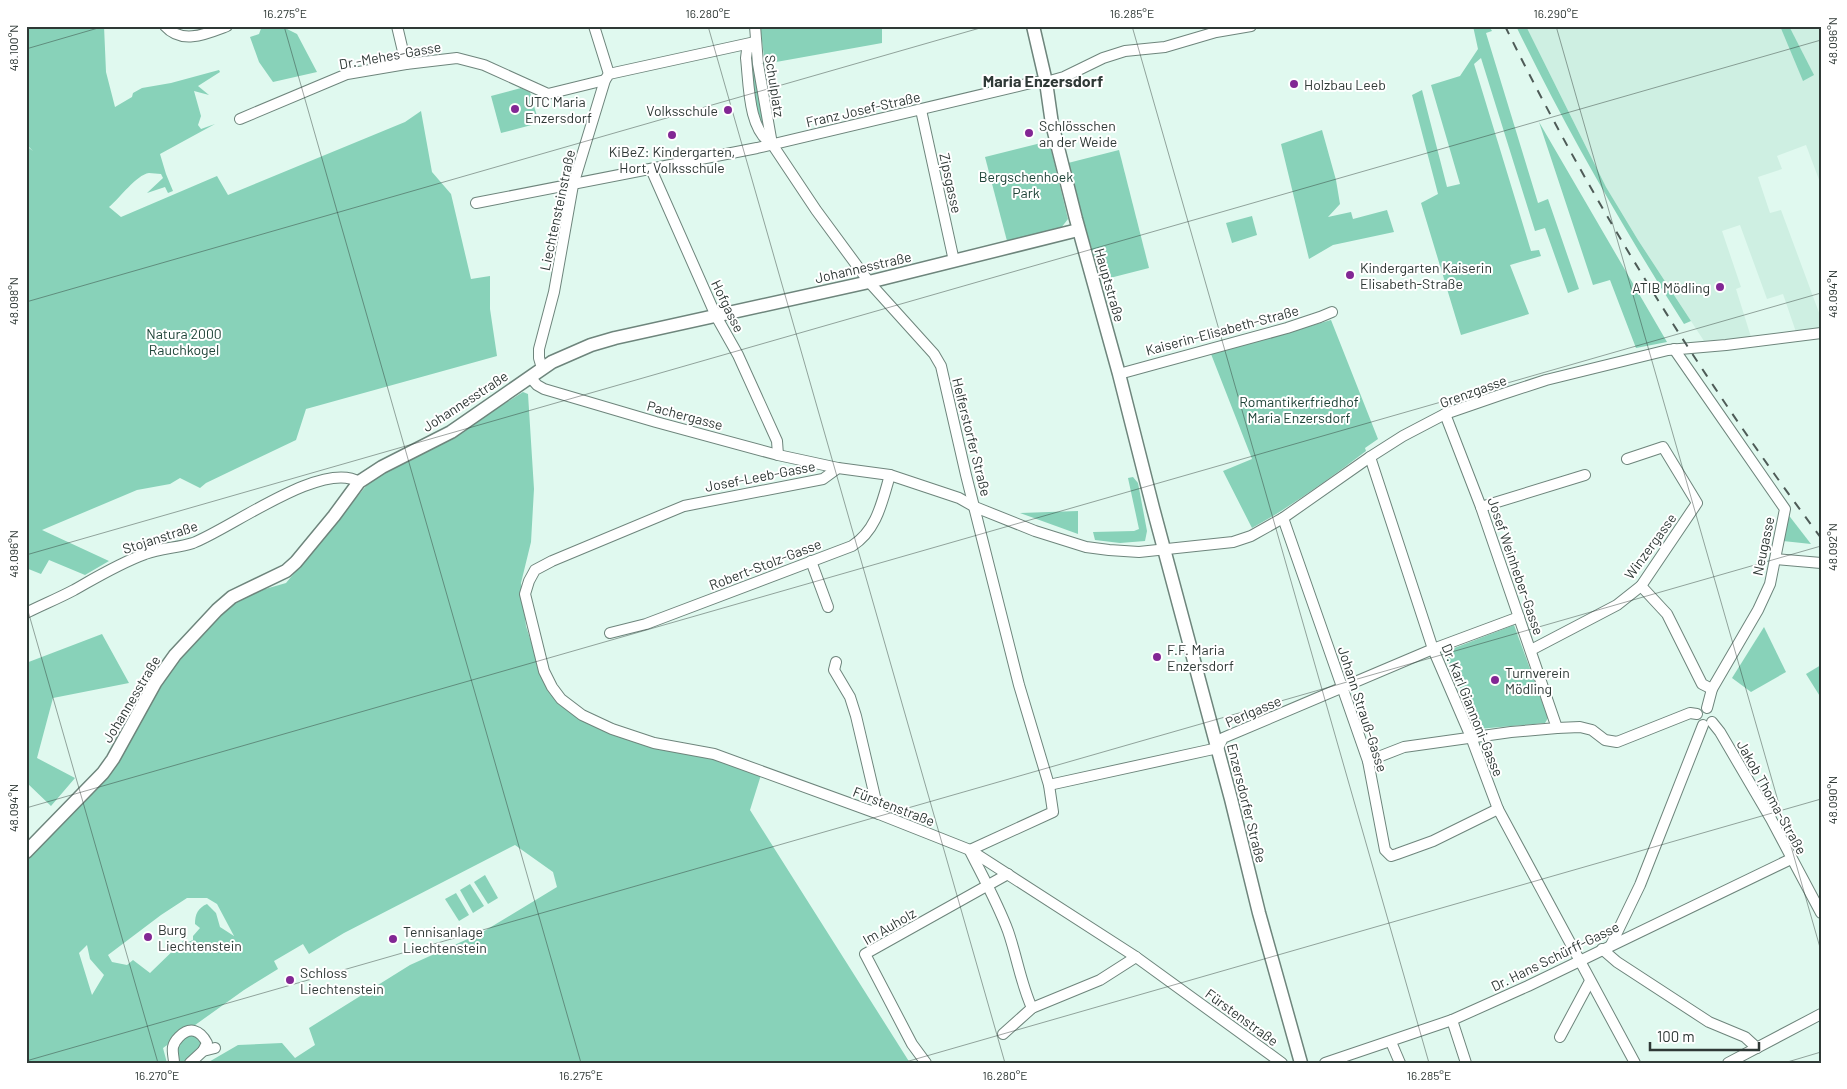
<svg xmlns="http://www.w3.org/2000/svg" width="1847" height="1089" viewBox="0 0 1847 1089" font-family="Barlow,sans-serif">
	<rect width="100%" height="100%" fill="#e0f9ef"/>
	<path fill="#ceefe2" d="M1526,26H1821V185L1806,145L1777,156L1782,169L1758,177L1770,213L1781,210L1821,318V329L1796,332L1783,294L1767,299L1740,225L1722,231L1741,287L1736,289L1751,337L1704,341L1638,240L1606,187Z"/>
	<g fill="#88d2b9" fill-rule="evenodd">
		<path d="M26,26H104L106,72L115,107L132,97L133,93L142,88L171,83L219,70L220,72L198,86L209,95L194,91L201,116L198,125L201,129L215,124L160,154L166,174L173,191L168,193L165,187L147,193L163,178L161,174C157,174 153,173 149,173C136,175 120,198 109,207L121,217L217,176L228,195L405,122L421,111L432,172L451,194L471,279L490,276V309L497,356L306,409L296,440L206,483L200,488L180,478L170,484L137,490L42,530L109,561L85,575L49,560L41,574L26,568V150L29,148L33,151L26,144Z"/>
		<path d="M262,26H285L287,29L297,34L317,72L273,82L259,62L250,37L259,34Z"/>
		<path d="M760,26H882V43L765,64Z"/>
		<path d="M1473,26H1489L1492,31L1486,33L1538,203L1548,199L1579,289L1568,293L1545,228L1535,231L1481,58L1474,64L1531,251L1539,250L1541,256L1510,265L1529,314L1461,335L1421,203L1438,194L1412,95L1422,90L1447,187L1460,184L1431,85L1460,76L1478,49Z"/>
		<path d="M1516,26H1526L1606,187L1638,240L1691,321L1684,324C1623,228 1566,129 1516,26Z"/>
		<path d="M1780,26H1789L1814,75L1803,81Z"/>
		<path d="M752,53L764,128C757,115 747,66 752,53Z"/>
		<path d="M521,88L530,92L539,123L501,133L491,96Z"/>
		<path d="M1539,122L1667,342L1636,348L1610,280L1593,285Z"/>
		<path d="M1322,130L1336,180L1340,204L1328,217L1351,212L1353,219L1387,210L1394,232L1333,245L1309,259L1281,144Z"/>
		<path d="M1049,141L1068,219L1061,228L1007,241L985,157Z"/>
		<path d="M1119,150L1149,268L1102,280L1085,228L1068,163Z"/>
		<path d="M1252,216L1257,235L1232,243L1226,223Z"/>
		<path d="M1331,320L1378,439L1365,448L1366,451C1329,479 1292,506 1252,528L1223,471L1252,459L1211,354Z"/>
		<path d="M523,392L528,394L534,489L531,542L521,583L526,626L542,677L584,720L712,758L761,775L750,810L910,1063H207L238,1045L282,1043L295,1058L315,1045L309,1028L410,965L481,933L557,887L553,872L515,845L344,933L309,954L303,944L274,961L278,969L244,990L163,1048L167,1063H26V859L44,841L154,697L184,649L237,597L286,583L371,480L383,469L447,440ZM187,898H207L217,904L234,936L220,927L216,913L207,904C198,908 195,914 195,924L200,928L193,936V940L188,942L184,940L150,973L133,960L127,965L112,962L108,955L161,915ZM87,945L90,959L104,975L92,995L79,953Z"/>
		<path d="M1133,477L1138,483L1147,531L1145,541L1120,543L1095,540L1093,532L1134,531L1139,529L1128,478Z"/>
		<path d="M1078,511V534L1020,513Z"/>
		<path d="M1787,513L1811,544L1783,541Z"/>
		<path d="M1514,625L1548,718L1545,723L1478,729L1444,652Z"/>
		<path d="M1764,627L1786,672L1751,692L1732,678Z"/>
		<path d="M102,634L129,683L53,698L37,758L75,778L51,806L26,782V663Z"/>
		<path d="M1821,665V698L1806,674Z"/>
		<path d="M485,875L498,898L488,904L474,882Z"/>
		<path d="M470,884L484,906L473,913L460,890Z"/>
		<path d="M456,893L469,915L459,921L445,899Z"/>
		<path d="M189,1033L202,1041L201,1046L183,1063H178L177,1045Z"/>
	</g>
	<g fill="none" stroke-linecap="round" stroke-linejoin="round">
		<g stroke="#6e857c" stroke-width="12">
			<g id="minor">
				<path d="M165,26C182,45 206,34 227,26"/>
				<path d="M397,26L406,64"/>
				<path d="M594,26L609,74"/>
				<path d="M755,26L758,64L772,144L816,210L869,282L934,354L941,366L966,475L1019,685L1049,785L1053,812L970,850"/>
				<path d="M755,42L747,50L746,58C749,84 748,130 772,144"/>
				<path d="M921,110L954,261"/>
				<path d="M240,119L347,74L406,64L457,58L484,65L548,94L605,80"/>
				<path d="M651,169L716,316L738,355L777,441L778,455"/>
				<path d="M476,203L757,148L1035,82H1046L1064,77L1103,58L1125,51L1165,47L1216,32L1251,26"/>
				<path d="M1674,349L1785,509L1770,584L1758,610L1712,689L1707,708"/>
				<path d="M542,368L539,358V349L554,292L573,185L605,80L609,74L755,42"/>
				<path d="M1119,374L1287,328L1320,317L1332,312"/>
				<path d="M530,377L537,385L544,389L656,422L778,455L838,468L890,475L959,498L975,507L1035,531L1086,547L1109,550L1139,552L1233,542L1251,536L1283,518L1370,457L1403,436L1445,414L1503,394L1546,380L1668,350L1726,345L1821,333"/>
				<path d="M1445,414L1481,507L1557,728"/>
				<path d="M1370,457L1433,649L1471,737L1498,809L1635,1063"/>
				<path d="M838,468L823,479L684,506L552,561L535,570L529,581L525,594L544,671L552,687L561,699L582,715L612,729L654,743L714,754L879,814L970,850L1136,957L1282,1063"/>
				<path d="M1481,507L1585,475"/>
				<path d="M1283,518L1368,761L1385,850L1391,856L1397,854L1433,841L1498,809"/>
				<path d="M1776,559L1821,563"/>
				<path d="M811,561L828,607"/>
				<path d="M1641,586L1667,614L1702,684L1712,689"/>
				<path d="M26,613C42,605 59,598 74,590C97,577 120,563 145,554C160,548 178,548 193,543C230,529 323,459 359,482"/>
				<path d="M610,633L646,624L852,546C877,530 882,502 890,475"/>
				<path d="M1531,650L1617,605L1641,586L1697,503L1663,447L1627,459"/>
				<path d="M836,662L834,670L850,697L856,716L879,814"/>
				<path d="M1712,722L1720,732L1771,819L1821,913"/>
				<path d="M1368,761L1404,747L1511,732L1557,728L1580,727L1592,730L1605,740L1617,742L1690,713L1697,714"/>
				<path d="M1049,785L1218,748L1223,738L1433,649L1519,617"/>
				<path d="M970,851C983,877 998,904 1008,931C1017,957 1021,984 1032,1008"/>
				<path d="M1611,945L1640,885L1703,725"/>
				<path d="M1602,949L1617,962L1709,1022L1745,1037L1757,1048"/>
				<path d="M1452,1020L1466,1063"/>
				<path d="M1003,1034L1032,1008L1100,980L1136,957"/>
				<path d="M1560,1037L1590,981"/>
				<path d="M1391,1042L1400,1063"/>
				<path d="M174,1063C174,1058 172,1052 173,1047C174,1042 176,1040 179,1037C190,1026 200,1030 207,1043L203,1051"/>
				<path d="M190,1063L203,1051L215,1048"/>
				<path d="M926,1063L912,1044L865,954L1008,874"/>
				<path d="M1325,1063L1452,1020L1528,986L1791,859"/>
				<path d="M1728,1063L1821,1014"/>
			</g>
		</g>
		<g stroke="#6e857c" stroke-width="15">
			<g id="major">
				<path d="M1033,26L1046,82L1052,124L1076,219L1119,374L1153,508L1231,799L1259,913L1301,1063"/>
				<path d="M26,852L103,773L113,759L155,683L175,655L217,610L232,597L286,571L296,562L334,516L359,482L382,467L451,432L552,362L591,345L615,338L869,282L1078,230"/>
			</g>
		</g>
		<use href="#minor" stroke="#fff" stroke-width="10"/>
		<use href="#major" stroke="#fff" stroke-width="12"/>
		<path stroke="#4e5b57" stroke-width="2" stroke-dasharray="9 9" stroke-linecap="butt" d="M1505,26C1594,207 1701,377 1821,538"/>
	</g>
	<path fill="none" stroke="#2f3936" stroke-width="1" stroke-opacity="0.45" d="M284,26L581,1063M708,26L1005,1063M1132,26L1429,1063M1556,26L1821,951M26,49L105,26M26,302L987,26M26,555L1821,40M26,604L158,1063M26,808L1821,293M26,1061L1821,546M902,1063L1821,799M1784,1063L1821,1052"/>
	<g fill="#822794" stroke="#fff" stroke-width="2">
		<circle cx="1294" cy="84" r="5"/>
		<circle cx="515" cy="109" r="5"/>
		<circle cx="728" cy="110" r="5"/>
		<circle cx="1029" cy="133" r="5"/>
		<circle cx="672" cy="135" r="5"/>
		<circle cx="1350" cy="275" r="5"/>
		<circle cx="1720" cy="287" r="5"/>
		<circle cx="1157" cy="657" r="5"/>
		<circle cx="1495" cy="680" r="5"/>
		<circle cx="148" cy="937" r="5"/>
		<circle cx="393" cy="939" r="5"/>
		<circle cx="290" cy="980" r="5"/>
	</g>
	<g text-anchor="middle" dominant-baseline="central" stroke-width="4" stroke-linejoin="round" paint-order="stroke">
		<g font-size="14" fill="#2f3936" stroke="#fff">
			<text transform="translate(390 55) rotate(-10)">Dr.-Mehes-Gasse</text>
			<text transform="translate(775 86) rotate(81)">Schulplatz</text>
			<text transform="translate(863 109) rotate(-13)">Franz Josef-Straße</text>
			<text transform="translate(951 183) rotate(78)">Zipsgasse</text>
			<text transform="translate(557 210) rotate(-78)">Liechtensteinstraße</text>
			<text transform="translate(863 267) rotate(-13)">Johannesstraße</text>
			<text transform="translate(1110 285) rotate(74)">Hauptstraße</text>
			<text transform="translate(728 306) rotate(64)">Hofgasse</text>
			<text transform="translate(1222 330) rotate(-15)">Kaiserin-Elisabeth-Straße</text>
			<text transform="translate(1473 391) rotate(-20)">Grenzgasse</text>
			<text transform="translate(465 401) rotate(-33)">Johannesstraße</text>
			<text transform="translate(685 415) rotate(15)">Pachergasse</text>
			<text transform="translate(972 437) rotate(76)">Helferstorfer Straße</text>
			<text transform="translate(760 476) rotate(-11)">Josef-Leeb-Gasse</text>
			<text transform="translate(160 537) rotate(-18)">Stojanstraße</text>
			<text transform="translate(1650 546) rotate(-54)">Winzergasse</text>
			<text transform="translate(1763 546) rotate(-78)">Neugasse</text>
			<text transform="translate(765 564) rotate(-21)">Robert-Stolz-Gasse</text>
			<text transform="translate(1516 566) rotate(71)">Josef Weinheber-Gasse</text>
			<text transform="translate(131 699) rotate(-59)">Johannesstraße</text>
			<text transform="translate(1363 709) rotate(72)">Johann Strauß-Gasse</text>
			<text transform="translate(1473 710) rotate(68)">Dr. Karl Giannoni-Gasse</text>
			<text transform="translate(1253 711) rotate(-23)">Perlgasse</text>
			<text transform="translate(1772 797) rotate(61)">Jakob Thoma-Straße</text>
			<text transform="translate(1247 803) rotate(76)">Enzersdorfer Straße</text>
			<text transform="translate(894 806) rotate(21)">Fürstenstraße</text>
			<text transform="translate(889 926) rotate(-30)">Im Auholz</text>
			<text transform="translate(1555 956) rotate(-26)">Dr. Hans Schürff-Gasse</text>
			<text transform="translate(1242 1017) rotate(36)">Fürstenstraße</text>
		</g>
		<g font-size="14" fill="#2f3936" stroke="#fff" text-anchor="start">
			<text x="1304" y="84">Holzbau Leeb</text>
			<text x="525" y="101">UTC Maria<tspan x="525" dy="16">Enzersdorf</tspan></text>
			<text x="718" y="110" text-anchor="end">Volksschule</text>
			<text x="1039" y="125">Schlösschen<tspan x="1039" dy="16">an der Weide</tspan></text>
			<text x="672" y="151" text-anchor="middle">KiBeZ: Kindergarten,<tspan x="672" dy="16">Hort, Volksschule</tspan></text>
			<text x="1360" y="267">Kindergarten Kaiserin<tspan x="1360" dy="16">Elisabeth-Straße</tspan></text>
			<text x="1710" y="287" text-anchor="end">ATIB Mödling</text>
			<text x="1167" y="649">F.F. Maria<tspan x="1167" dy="16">Enzersdorf</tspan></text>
			<text x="1505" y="672">Turnverein<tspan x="1505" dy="16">Mödling</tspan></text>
			<text x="158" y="929">Burg<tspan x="158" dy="16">Liechtenstein</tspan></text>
			<text x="403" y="931">Tennisanlage<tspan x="403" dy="16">Liechtenstein</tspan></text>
			<text x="300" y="972">Schloss<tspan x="300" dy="16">Liechtenstein</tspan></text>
		</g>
		<g font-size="14" fill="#1e4337" stroke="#fff">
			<text x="1026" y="176">Bergschenhoek<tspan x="1026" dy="16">Park</tspan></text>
			<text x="184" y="333">Natura 2000<tspan x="184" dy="16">Rauchkogel</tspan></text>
			<text x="1299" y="401">Romantikerfriedhof<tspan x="1299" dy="16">Maria Enzersdorf</tspan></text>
		</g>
		<g font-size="16" font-weight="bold" fill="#2f3936" stroke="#fff">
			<text x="1043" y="80">Maria Enzersdorf</text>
		</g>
	</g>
	<rect width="1847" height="1089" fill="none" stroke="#ffffff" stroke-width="55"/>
	<path d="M1650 1042v8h109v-8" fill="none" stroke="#2f3936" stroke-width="2.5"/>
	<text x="1657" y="1042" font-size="15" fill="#2f3936" stroke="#ffffff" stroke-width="4" paint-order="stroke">100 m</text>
	<rect x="28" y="28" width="1792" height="1034" fill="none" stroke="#2f3936" stroke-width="2"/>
	<g font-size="12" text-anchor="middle" fill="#2f3936">
		<text x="285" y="18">16.275°E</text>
		<text x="708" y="18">16.280°E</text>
		<text x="1132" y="18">16.285°E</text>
		<text x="1556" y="18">16.290°E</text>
		<text transform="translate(1833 41) rotate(-90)" y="4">48.096°N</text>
		<text transform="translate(14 48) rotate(-90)" y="4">48.100°N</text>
		<text transform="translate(1833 294) rotate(-90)" y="4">48.094°N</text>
		<text transform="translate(14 301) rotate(-90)" y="4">48.098°N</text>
		<text transform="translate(1833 547) rotate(-90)" y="4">48.092°N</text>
		<text transform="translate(14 554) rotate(-90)" y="4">48.096°N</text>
		<text transform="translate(1833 800) rotate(-90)" y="4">48.090°N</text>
		<text transform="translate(14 808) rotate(-90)" y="4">48.094°N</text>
		<text x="157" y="1080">16.270°E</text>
		<text x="581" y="1080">16.275°E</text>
		<text x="1005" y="1080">16.280°E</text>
		<text x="1429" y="1080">16.285°E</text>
	</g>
</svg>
